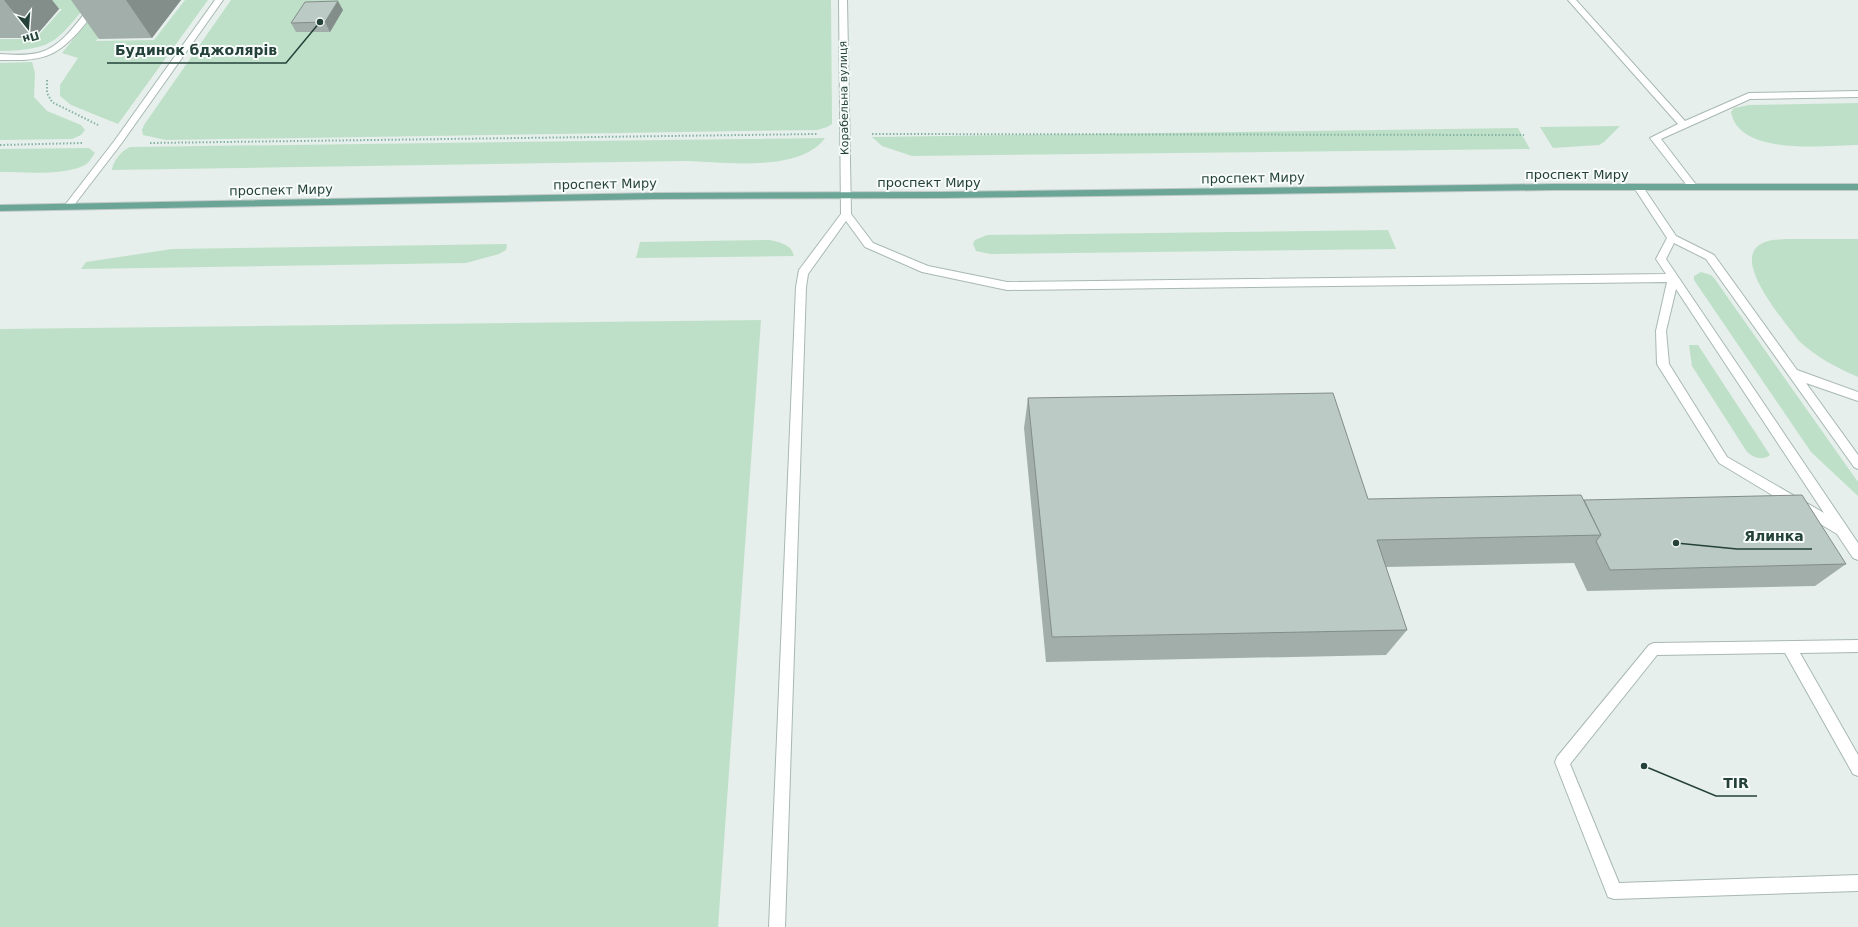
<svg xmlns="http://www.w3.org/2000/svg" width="1858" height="927" viewBox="0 0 1858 927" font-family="'DejaVu Sans',sans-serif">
	<rect width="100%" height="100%" fill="#e6efeb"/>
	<g fill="#bfe0c8">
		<path d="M0,0H91C57,40 56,50 0,51V39H35L62,9H0Z"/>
		<path d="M185,0H208L118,124L71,105L60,96V85L78,58L62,53L87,23H110L96,41L154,40Z"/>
		<path d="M231,0H831L832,124L827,127L817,130L166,140L143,135L142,130L144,125Z"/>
		<path d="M32,62L35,73L34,97L47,111L81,125L85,130L81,135L72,139L0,140V63Z"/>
		<path d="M1858,103V145C1826,145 1739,157 1731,112L1734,108L1749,105Z"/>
		<path d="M1620,126L1604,142L1599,145L1553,148L1540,127Z"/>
		<path d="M1518,128L1530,149L912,156L882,146L872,137Z"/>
		<path d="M825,138C800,173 723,162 686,161L112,170C113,161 121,151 130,147Z"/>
		<path d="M89,148L95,153C92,157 89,163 85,165C63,176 24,172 0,172V149Z"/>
		<path d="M1388,230L1396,249L990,254L976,251L973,244L975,240L987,235Z"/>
		<path d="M1786,239H1858V377C1837,368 1816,357 1799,341C1787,324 1730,261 1761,244C1769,239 1777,240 1786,239Z"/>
		<path d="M770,240C781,243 791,244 794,256L636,258L640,242Z"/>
		<path d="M507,244L506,250L499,254L466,263L81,269L86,262L172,249Z"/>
		<path d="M1701,272L1711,275L1714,278L1858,482V496L1811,452L1694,280V276Z"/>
		<path d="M761,320L718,927H0V329Z"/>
		<path d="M1689,345H1698L1770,455C1762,461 1754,458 1747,452L1692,366Z"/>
	</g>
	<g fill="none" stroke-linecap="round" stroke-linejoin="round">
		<g stroke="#a8b8b2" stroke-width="2">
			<g id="minor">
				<path d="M95,0H103C89,19 70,48 46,56C31,61 15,60 0,60V54C13,55 28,56 41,52C64,45 80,18 95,0Z"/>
				<path d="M215,0H223L121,144L71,209H65L63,207L65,205L115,140Z"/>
				<path d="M839,0H847L851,214L873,243L928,266L1007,282L1666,274L1656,259L1667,238L1633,186L1635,184H1641L1676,236L1714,255L1797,370L1858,392V401L1806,383L1858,455V469L1854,467L1706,259L1674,243L1666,259L1858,543V560L1853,558L1837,534L1719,463L1657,364L1656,331L1667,282L1007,290L922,272L865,247L846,221L808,274L806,287L785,927H769L796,287L799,270L841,214ZM1676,289L1824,513L1727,457L1669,364L1666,331Z"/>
				<path d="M1568,0H1576L1685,121L1749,93L1858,91V97L1750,99L1661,139L1697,186L1695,188H1689L1650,138L1678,124Z"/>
				<path d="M1858,640V652L1800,653L1858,755V776L1853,774L1785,653L1657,655L1570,764L1619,883L1858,875V891L1614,899L1608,897L1555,762L1557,757L1649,645L1654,643Z"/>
			</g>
		</g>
		<g stroke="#c2cac8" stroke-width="2">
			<path id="major" d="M1554,184H1858V190H1554L940,198L655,199L0,211V205L655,193L940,192Z"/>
		</g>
		<g stroke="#86b3a5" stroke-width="2" stroke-dasharray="1.5 2" stroke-linecap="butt">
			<path d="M47,80V93L52,102L98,125"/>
			<path d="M872,134L1524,135"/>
			<path d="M150,143L817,134"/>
			<path d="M0,145L83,143"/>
		</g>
		<use href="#minor" fill="#fff" fill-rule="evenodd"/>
		<use href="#major" fill="#6aa596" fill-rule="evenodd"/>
	</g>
	<g fill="#a1aea9">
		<path d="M0,0H52L59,9L34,38H0Z"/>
		<path d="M71,0H181L152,38L99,39Z"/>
		<path d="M343,10L330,32H296L291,23Z"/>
		<path d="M1028,398L1368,499L1584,500L1846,564L1815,586L1587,591L1574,563L1386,567L1407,630L1386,655L1046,662L1024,428Z"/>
	</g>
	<g fill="#838d89">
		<path d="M4,0H52L59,9L34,38Z"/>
		<path d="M126,0H181L152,38Z"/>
		<path d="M338,1L343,10L330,32L325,22Z"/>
	</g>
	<g fill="#bbcac4" stroke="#838d89">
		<path d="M338,1L325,22L291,23L305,2Z"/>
		<path d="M1333,393L1368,499L1581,495L1601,535L1377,540L1407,630L1052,637L1028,398Z"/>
		<path d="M1802,495L1846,564L1610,570L1596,541L1601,535L1584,500Z"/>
	</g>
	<g text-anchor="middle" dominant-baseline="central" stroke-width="4" stroke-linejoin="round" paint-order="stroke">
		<g font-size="11" fill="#24423a" stroke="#f7fbf9">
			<text transform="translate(844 98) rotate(-91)">Корабельна вулиця</text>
		</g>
		<g font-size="13" fill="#24423a" stroke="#f7fbf9">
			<text x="1577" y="174">проспект Миру</text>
			<text transform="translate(1253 178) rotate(-1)">проспект Миру</text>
			<text x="929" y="182">проспект Миру</text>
			<text transform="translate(605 184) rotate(-1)">проспект Миру</text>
			<text transform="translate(281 190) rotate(-1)">проспект Миру</text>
		</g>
	</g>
	<path fill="none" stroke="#24423a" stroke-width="1.5" d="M320 22L286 63H107M1676 543L1737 549H1812M1644 766L1716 796H1757"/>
	<g fill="#24423a" stroke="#f7fbf9" stroke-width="1.5">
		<circle cx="320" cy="22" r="4"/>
		<circle cx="1676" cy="543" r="4"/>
		<circle cx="1644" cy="766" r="4"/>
	</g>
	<g font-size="14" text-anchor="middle" font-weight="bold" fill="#24423a" stroke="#f7fbf9" stroke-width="4" stroke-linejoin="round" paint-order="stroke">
		<text x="196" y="55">Будинок бджолярів</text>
		<text x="1774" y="541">Ялинка</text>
		<text x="1736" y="788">TIR</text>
	</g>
	<g transform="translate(28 28) rotate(163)" stroke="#f7fbf9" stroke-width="3" paint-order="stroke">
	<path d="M0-3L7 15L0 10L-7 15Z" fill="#24423a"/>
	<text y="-6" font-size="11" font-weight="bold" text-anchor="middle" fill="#24423a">Пн</text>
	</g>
</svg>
